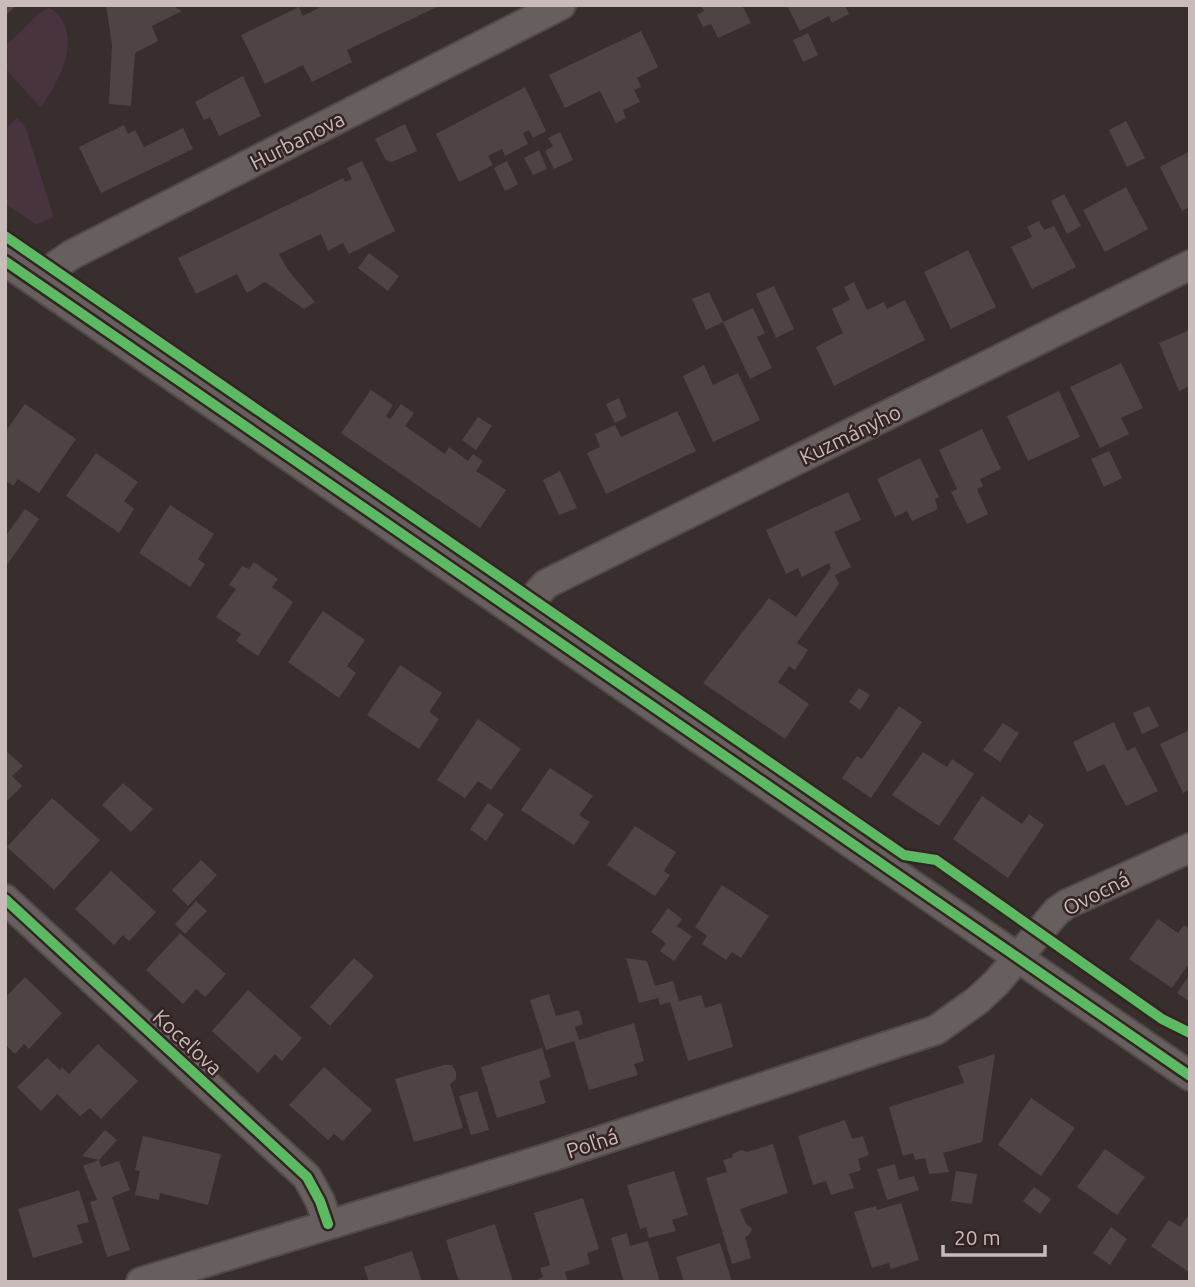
<svg xmlns="http://www.w3.org/2000/svg" width="1195" height="1287" viewBox="0 0 1195 1287" font-family="Ubuntu,sans-serif">
	<rect width="100%" height="100%" fill="#392e2e"/>
	<g fill="#48343e">
		<path d="M49,8C57,11 60,16 64,24C77,52 55,85 41,108L5,68V46L42,11Z"/>
		<path d="M17,118L24,125L27,132L52,212L53,218L36,224L5,204V130Z"/>
	</g>
	<g fill="#4d4443">
		<path d="M5,5H17L5,16Z"/>
		<path d="M106,5H171L182,11L152,26L158,41L135,53L131,106L109,104L112,45Z"/>
		<path d="M324,5H441L347,50L352,62L312,82L303,65L265,84L241,35L299,7L303,16Z"/>
		<path d="M701,5H742L751,23L718,38L711,24L703,27L697,15L704,11Z"/>
		<path d="M787,5H845L849,14L832,23L829,16L800,31Z"/>
		<path d="M641,31L658,67L637,78L641,87L634,90L640,102L623,110L626,118L616,123L600,91L565,108L549,75Z"/>
		<path d="M808,33L818,55L803,62L793,40Z"/>
		<path d="M243,76L261,116L219,136L210,117L204,120L195,102Z"/>
		<path d="M525,87L546,131L533,138L529,130L523,133L528,144L505,156L502,149L488,156L493,165L459,182L436,134Z"/>
		<path d="M1126,121L1145,158L1127,167L1109,130Z"/>
		<path d="M405,124L417,151L392,162L386,160L375,139Z"/>
		<path d="M124,125L128,134L135,130L144,147L183,128L193,149L101,193L79,147Z"/>
		<path d="M560,132L573,160L554,169L545,151L553,146L548,138Z"/>
		<path d="M539,150L547,169L533,175L524,158Z"/>
		<path d="M1190,151V207L1182,211L1160,167Z"/>
		<path d="M362,161L395,231L349,254L343,243L328,251L321,234L279,254L288,270L315,302L304,309L265,282L247,293L237,274L196,294L178,258L343,178L345,182L352,179L347,168Z"/>
		<path d="M507,161L518,184L505,191L494,168Z"/>
		<path d="M1126,187L1148,229L1105,252L1083,210Z"/>
		<path d="M1064,194L1081,226L1067,234L1051,201Z"/>
		<path d="M1039,221L1044,230L1054,226L1076,267L1032,289L1011,247L1032,237L1027,227Z"/>
		<path d="M968,250L996,307L951,329L924,272Z"/>
		<path d="M369,253L399,276L388,291L358,268Z"/>
		<path d="M854,282L867,310L884,302L887,309L905,300L925,340L834,386L816,347L843,333L832,309L850,300L844,287Z"/>
		<path d="M774,286L794,329L776,338L756,294Z"/>
		<path d="M709,292L723,322L706,330L692,299Z"/>
		<path d="M753,308L765,333L757,337L772,368L750,379L723,322Z"/>
		<path d="M1190,330V386L1179,391L1159,343Z"/>
		<path d="M1121,363L1143,408L1121,418L1129,434L1100,448L1070,387Z"/>
		<path d="M704,365L713,385L738,373L760,420L713,442L683,376Z"/>
		<path d="M371,390L393,405L386,416L390,419L401,404L414,413L405,426L445,454L449,447L468,461L473,454L483,461L476,471L506,490L480,528L341,433Z"/>
		<path d="M1059,391L1080,437L1028,461L1007,416Z"/>
		<path d="M619,398L627,417L615,423L606,404Z"/>
		<path d="M25,404L76,439L39,493L18,479L13,486L5,480V432Z"/>
		<path d="M677,411L696,451L606,494L587,453L600,447L595,434L615,425L621,437Z"/>
		<path d="M478,417L492,426L476,450L462,440Z"/>
		<path d="M982,429L1001,469L980,479L983,486L977,489L988,514L967,524L951,492L957,489L939,450Z"/>
		<path d="M1109,451L1122,478L1104,487L1091,459Z"/>
		<path d="M96,453L138,482L124,501L134,509L119,533L66,496Z"/>
		<path d="M920,458L939,497L935,499L938,509L912,521L907,511L895,517L877,479Z"/>
		<path d="M560,471L577,508L559,515L543,480Z"/>
		<path d="M848,492L861,520L834,532L851,567L835,575L839,584L797,643L808,650L795,670L789,666L778,682L809,704L785,739L703,683L769,598L796,617L831,568L829,563L802,577L798,568L786,574L766,530Z"/>
		<path d="M170,505L214,534L198,559L205,564L190,587L139,553Z"/>
		<path d="M25,509L39,519L5,568V533L7,534Z"/>
		<path d="M254,562L278,579L272,587L293,602L258,656L236,641L241,634L216,617L236,589L229,585L242,566L249,569Z"/>
		<path d="M323,611L365,640L347,666L356,673L339,698L288,662Z"/>
		<path d="M400,665L442,693L429,712L439,719L419,749L367,715Z"/>
		<path d="M859,688L870,695L860,710L849,702Z"/>
		<path d="M899,706L922,722L871,798L842,778L857,756L862,759Z"/>
		<path d="M1149,706L1159,726L1142,734L1133,713Z"/>
		<path d="M478,719L521,749L491,790L478,781L465,798L437,780Z"/>
		<path d="M1114,722L1127,751L1135,747L1158,791L1126,806L1104,764L1087,772L1073,742Z"/>
		<path d="M1003,723L1019,733L1000,762L983,750Z"/>
		<path d="M1190,730V789L1183,793L1160,744Z"/>
		<path d="M5,750L23,766L12,776L22,786L5,803Z"/>
		<path d="M923,752L947,767L952,759L974,774L939,826L892,795Z"/>
		<path d="M550,768L593,796L579,815L590,822L574,845L521,810Z"/>
		<path d="M123,783L153,809L131,832L102,805Z"/>
		<path d="M982,796L1022,824L1029,814L1044,825L1008,878L953,839Z"/>
		<path d="M52,798L100,840L54,890L7,847Z"/>
		<path d="M488,803L504,814L486,841L470,829Z"/>
		<path d="M635,826L676,852L664,871L670,875L655,896L607,865Z"/>
		<path d="M201,860L217,875L188,906L172,890Z"/>
		<path d="M111,871L156,912L129,941L123,935L114,945L75,909Z"/>
		<path d="M722,885L769,916L741,958L732,952L726,960L702,944L707,936L695,927Z"/>
		<path d="M196,901L207,911L185,934L175,924Z"/>
		<path d="M668,908L682,919L677,926L692,936L674,961L660,951L666,943L651,932Z"/>
		<path d="M1158,919L1178,933L1184,925L1190,929V962L1172,988L1129,959Z"/>
		<path d="M180,933L226,974L205,997L196,989L183,1004L146,970Z"/>
		<path d="M354,958L374,976L330,1026L310,1007Z"/>
		<path d="M626,958L647,961L655,986L673,981L679,1001L701,995L705,1008L721,1003L733,1047L688,1061L670,1002L660,1005L658,998L639,1003Z"/>
		<path d="M1190,974V1002L1177,993Z"/>
		<path d="M25,977L62,1013L29,1049L24,1044L15,1054L5,1044V998Z"/>
		<path d="M248,990L302,1038L282,1061L275,1054L258,1073L212,1031Z"/>
		<path d="M549,994L556,1016L579,1010L583,1024L575,1027L579,1040L634,1023L644,1061L634,1064L638,1075L589,1090L574,1041L546,1050L530,1000Z"/>
		<path d="M98,1044L138,1081L101,1119L90,1108L80,1116L57,1094L41,1111L17,1087L47,1058L60,1070L62,1067L69,1074Z"/>
		<path d="M542,1048L551,1077L539,1081L546,1103L497,1118L481,1067Z"/>
		<path d="M995,1054L982,1142L943,1153L949,1172L929,1174L925,1158L915,1160L913,1153L903,1156L889,1107L964,1083L958,1066Z"/>
		<path d="M444,1065H452L456,1072V1079L450,1084L463,1128L414,1142L395,1079Z"/>
		<path d="M324,1067L372,1110L343,1141L334,1134L328,1140L289,1105Z"/>
		<path d="M477,1091L489,1130L471,1135L459,1096Z"/>
		<path d="M1031,1098L1075,1128L1041,1176L998,1145Z"/>
		<path d="M845,1120L852,1139L863,1136L869,1155L858,1159L861,1170L849,1174L854,1188L831,1195L826,1181L813,1185L798,1136Z"/>
		<path d="M105,1130L117,1140L99,1160L82,1156Z"/>
		<path d="M143,1136L221,1154L208,1205L160,1193L159,1200L135,1195L140,1171L135,1170Z"/>
		<path d="M773,1144L788,1193L740,1209L746,1224L752,1229L749,1235L745,1237L751,1258L732,1264L706,1178L727,1172L723,1160L733,1157L732,1154L742,1150L747,1152Z"/>
		<path d="M1105,1149L1145,1177L1117,1215L1077,1187Z"/>
		<path d="M99,1160L101,1167L119,1161L130,1190L112,1197L130,1250L107,1257L90,1202L97,1200L83,1166Z"/>
		<path d="M895,1164L899,1180L914,1176L919,1190L887,1200L877,1169Z"/>
		<path d="M674,1171L688,1215L672,1220L676,1231L649,1238L646,1227L640,1229L627,1185Z"/>
		<path d="M956,1171L977,1174L972,1204L951,1201Z"/>
		<path d="M1034,1187L1051,1199L1040,1214L1023,1201Z"/>
		<path d="M79,1190L89,1222L77,1225L83,1243L33,1258L18,1209Z"/>
		<path d="M583,1198L599,1249L587,1253L590,1264L565,1272L568,1282H532L543,1277L540,1268L550,1265L534,1213Z"/>
		<path d="M901,1203L919,1260L891,1269L889,1263L872,1268L854,1212L876,1206L877,1210Z"/>
		<path d="M1190,1213V1273L1151,1246L1169,1220L1180,1227Z"/>
		<path d="M495,1224L513,1282H459L446,1240Z"/>
		<path d="M1111,1227L1127,1239L1110,1265L1093,1253Z"/>
		<path d="M627,1233L630,1246L648,1241L660,1282H624L611,1238Z"/>
		<path d="M720,1243L732,1282H684L676,1257Z"/>
		<path d="M412,1251L422,1282H369L364,1267Z"/>
	</g>
	<g fill="none" stroke-linecap="round" stroke-linejoin="round">
		<g stroke="#524a4a" stroke-width="32">
			<g id="minor">
				<path d="M5,261L1190,1076"/>
				<path d="M39,284L51,269L71,255L561,5"/>
				<path d="M519,614L546,584L1190,265"/>
				<path d="M5,899L307,1177L320,1201L328,1224"/>
				<path d="M141,1282L554,1156L936,1030L978,1000L997,982L1057,911L1067,904L1190,848"/>
			</g>
		</g>
		<use href="#minor" stroke="#675f5e" stroke-width="28"/>
		<g stroke="#332322" stroke-width="15">
			<g id="cycleway">
				<path d="M5,236L904,855L936,860L1162,1019L1190,1033"/>
				<path d="M5,261L1190,1076"/>
				<path d="M5,899L307,1177L320,1201L328,1224"/>
			</g>
		</g>
		<use href="#cycleway" stroke="#5cba63" stroke-width="10"/>
	</g>
	<g text-anchor="middle" dominant-baseline="central" stroke-width="5" stroke-linejoin="round" paint-order="stroke">
		<g font-size="21" fill="#c9bbba" stroke="#332322">
			<text transform="translate(297 140) rotate(-27)">Hurbanova</text>
			<text transform="translate(850 434) rotate(-26)">Kuzmányho</text>
			<text transform="translate(1096 893) rotate(-27)">Ovocná</text>
			<text transform="translate(188 1042) rotate(43)">Koceľova</text>
			<text transform="translate(592 1143) rotate(-18)">Poľná</text>
		</g>
	</g>
	<rect width="1195" height="1287" fill="none" stroke="#c9bbba" stroke-width="14"/>
	<path d="M943 1245v10h102v-10" fill="none" stroke="#c9bbba" stroke-width="3.5"/>
	<text x="954" y="1245" font-size="21" fill="#c9bbba" stroke="#332322" stroke-width="5" paint-order="stroke">20 m</text>
</svg>
